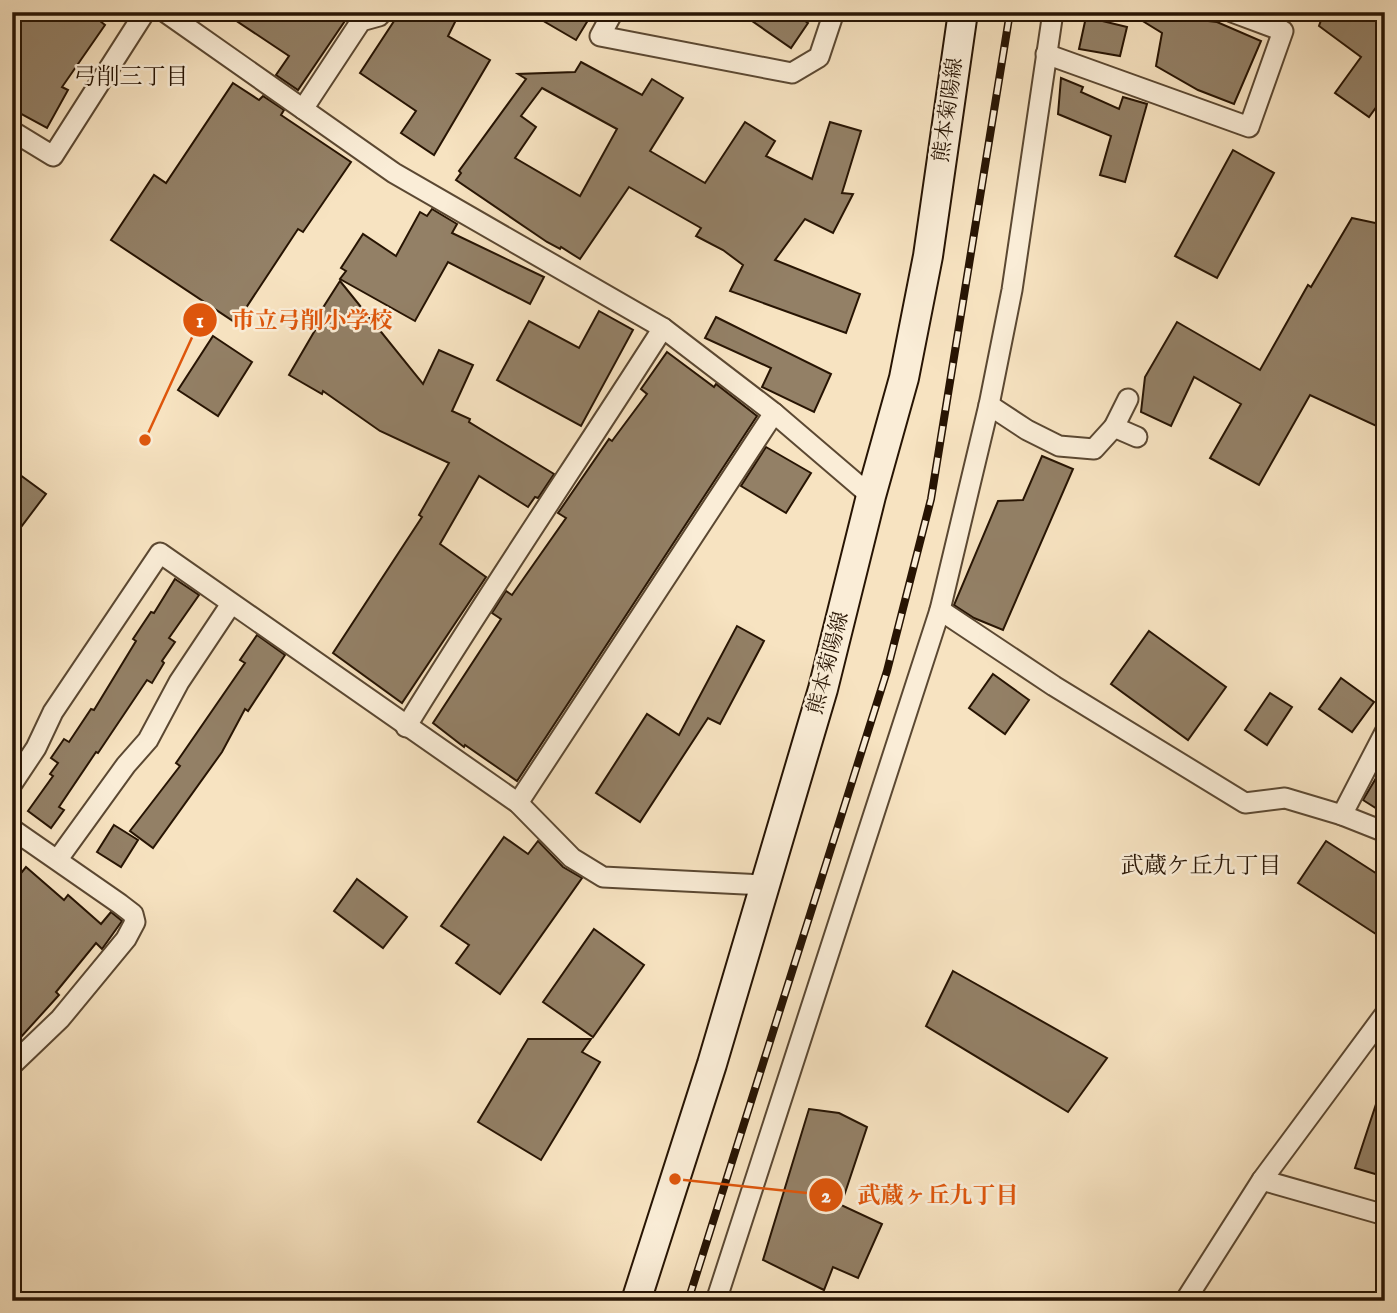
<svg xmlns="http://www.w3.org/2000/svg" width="1397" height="1313" viewBox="0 0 1397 1313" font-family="'IM FELL English','Noto Serif JP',serif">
	<rect width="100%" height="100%" fill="#f7e3c1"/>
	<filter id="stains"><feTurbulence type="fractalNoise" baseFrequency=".00286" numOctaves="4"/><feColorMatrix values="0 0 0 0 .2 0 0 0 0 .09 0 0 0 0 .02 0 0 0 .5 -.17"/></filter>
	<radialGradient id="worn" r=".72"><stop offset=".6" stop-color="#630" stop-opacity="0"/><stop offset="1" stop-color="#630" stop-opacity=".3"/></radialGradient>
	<g fill="#938066" stroke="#271403" stroke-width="2" fill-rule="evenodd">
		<path d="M23,12H108L100,21L105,25L62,87L68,90L47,128L12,109V28Z"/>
		<path d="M223,12H351L298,90L276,75L289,56Z"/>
		<path d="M400,12H460L448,36L490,60L434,155L401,133L416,111L360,73Z"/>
		<path d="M528,12H593L576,40Z"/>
		<path d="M739,12H792L808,23L791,48Z"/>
		<path d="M1128,12L1217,22L1261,41L1234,104L1198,90L1156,66L1162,33Z"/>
		<path d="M1324,12H1385V95L1369,117L1335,93L1361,57L1319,26Z"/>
		<path d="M1086,17L1127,27L1120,56L1079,49Z"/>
		<path d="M581,62L642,95L652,79L683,98L650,151L705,183L745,122L775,141L766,156L812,179L830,122L861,131L842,193L853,194L833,233L805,219L775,260L860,294L846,333L730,291L743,265L723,250L696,236L701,228L629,187L580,259L561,247L560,249L547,242L456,180L461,173L459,171L526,79L518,74L575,72ZM542,88L617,129L580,196L515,158L536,127L521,116Z"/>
		<path d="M1061,78L1083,87L1081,92L1119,109L1123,97L1147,104L1125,182L1100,175L1111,136L1058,114Z"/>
		<path d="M233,83L259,100L263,96L284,110L281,115L351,162L303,232L298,229L236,323L111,240L154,175L166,183Z"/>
		<path d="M1233,150L1274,173L1217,278L1175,256Z"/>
		<path d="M432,209L457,224L452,233L544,277L530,304L448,262L415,321L340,279L346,271L341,268L363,234L396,256L420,212L427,216Z"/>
		<path d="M1352,218L1385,225V430L1310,395L1259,485L1210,458L1241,404L1194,377L1171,426L1141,412L1145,377L1177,322L1260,370L1308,285L1311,287Z"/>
		<path d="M340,281L423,384L439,350L473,365L452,411L470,419L469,422L554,474L538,498L535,497L528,507L479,476L440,544L486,577L402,703L333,653L422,517L419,515L449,463L380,431L323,391L322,394L289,375L321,320L317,317Z"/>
		<path d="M599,311L633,330L581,426L497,380L529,321L579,348Z"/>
		<path d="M716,317L831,374L814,412L762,387L771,368L705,338Z"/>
		<path d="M213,336L252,362L218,416L178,390Z"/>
		<path d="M667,352L714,387L716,384L757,416L517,781L465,745L464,747L433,723L501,619L492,613L506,591L512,595L566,518L558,513L609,439L612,441L647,394L641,389Z"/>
		<path d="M766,447L811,473L786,513L741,486Z"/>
		<path d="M1042,456L1073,469L1003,630L974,618L954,605L998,501L1023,500Z"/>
		<path d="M12,469L46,494L12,539Z"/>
		<path d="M175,579L199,595L169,638L175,642L162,661L164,663L152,683L147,680L98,753L96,752L59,807L64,810L51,828L28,811L53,776L50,774L58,763L51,758L64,739L69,742L91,709L94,710L136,641L133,639L151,612L154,613Z"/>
		<path d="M737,626L764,641L720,724L708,718L640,822L596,793L647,714L679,735Z"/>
		<path d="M1149,631L1226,687L1188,740L1111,684Z"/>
		<path d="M257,635L285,655L248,711L245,709L222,752L153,848L130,831L180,766L176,763L245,663L240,660Z"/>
		<path d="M993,674L1029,700L1005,734L969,708Z"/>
		<path d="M1341,678L1374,702L1352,732L1319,709Z"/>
		<path d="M1270,693L1292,707L1267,745L1245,730Z"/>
		<path d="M1385,763V814L1363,800Z"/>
		<path d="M114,825L138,840L121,867L97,852Z"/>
		<path d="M504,837L528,854L538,841L563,867L582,878L500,994L456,963L469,945L441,926Z"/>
		<path d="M1326,841L1385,879V940L1298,883Z"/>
		<path d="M26,867L64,900L68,895L101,924L111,912L122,921L102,949L96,943L56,992L59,995L12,1047V884Z"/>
		<path d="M357,879L407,917L383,948L334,911Z"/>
		<path d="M594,929L644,965L593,1037L543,1002Z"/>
		<path d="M953,971L1107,1058L1068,1112L926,1026Z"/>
		<path d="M528,1039H591L582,1052L600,1062L541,1160L478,1122Z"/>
		<path d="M1381,1089L1385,1090V1177L1355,1168Z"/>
		<path d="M809,1109L839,1113L867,1127L841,1205L882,1224L858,1278L833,1267L824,1290L763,1260Z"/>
	</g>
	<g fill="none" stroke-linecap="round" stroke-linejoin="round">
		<g stroke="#5b4832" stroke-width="23">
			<g id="minor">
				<path d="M165,12L394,173L663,328L774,413L871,496"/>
				<path d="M613,12L600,36L792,73L819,57L834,12"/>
				<path d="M1046,54L1249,127L1283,31L1232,12"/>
				<path d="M303,109L361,21L379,16L382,12"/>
				<path d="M12,131L53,156L145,12"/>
				<path d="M989,405L1027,430L1059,446L1094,449L1114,427L1128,399"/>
				<path d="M1114,427L1137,437"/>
				<path d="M940,610L1054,686L1245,803L1285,798L1342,815L1385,832"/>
				<path d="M406,727C489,592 578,461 663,328"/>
				<path d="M12,784L36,748L53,712L160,553L518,803L572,858L603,877L766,885"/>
				<path d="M518,803L774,413"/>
				<path d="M1342,815L1385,732"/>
				<path d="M12,829L120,904L133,914L135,922L126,939L60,1019L12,1065"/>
				<path d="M58,859L126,765L148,740L179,682L231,604"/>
				<path d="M1262,1180L1385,1215"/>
				<path d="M716,1301L940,610L989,405L1012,290L1053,12"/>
				<path d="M1185,1301L1262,1180L1385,1014"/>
			</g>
		</g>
		<g stroke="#271403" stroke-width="32">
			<path id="secondary" d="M636,1301L712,1064L823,689L871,496L904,378L928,256L963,12"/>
		</g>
		<use href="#minor" stroke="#faedd7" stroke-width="19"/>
		<use href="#secondary" stroke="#faedd7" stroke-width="28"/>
		<g stroke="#271403" stroke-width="8">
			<path id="rail" d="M688,1301L887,671L931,499L1010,12"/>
		</g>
		<use href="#rail" stroke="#faedd7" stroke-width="5" stroke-dasharray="16" stroke-linecap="butt"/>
	</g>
	<g text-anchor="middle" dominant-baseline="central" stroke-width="5" stroke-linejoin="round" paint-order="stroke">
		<g font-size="21" fill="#271403" stroke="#faedd7">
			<text transform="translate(949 110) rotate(-82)">熊本菊陽線</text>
			<text transform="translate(829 663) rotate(-75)">熊本菊陽線</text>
		</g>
		<g font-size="23" fill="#271403" stroke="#faedd7">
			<text x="131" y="77">弓削三丁目</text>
			<text x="1201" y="866">武蔵ケ丘九丁目</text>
		</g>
	</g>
	<path fill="none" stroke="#de560c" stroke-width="2.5" d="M145 440L200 320M675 1179L826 1195"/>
	<g fill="#de560c" stroke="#faedd7" stroke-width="2.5">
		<circle cx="145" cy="440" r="7"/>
		<circle cx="675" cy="1179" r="7"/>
		<circle cx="200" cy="320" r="18"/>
		<circle cx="826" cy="1195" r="18"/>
	</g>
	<g font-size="21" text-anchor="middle" font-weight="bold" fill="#fff">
		<text x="200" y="327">1</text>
		<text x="826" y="1202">2</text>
	</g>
	<g font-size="23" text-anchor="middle" font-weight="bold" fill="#de560c" stroke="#faedd7" stroke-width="5" stroke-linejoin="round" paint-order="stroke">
		<text x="312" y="328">市立弓削小学校</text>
		<text x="938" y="1203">武蔵ヶ丘九丁目</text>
	</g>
	<rect width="1397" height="1313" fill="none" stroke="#f7e3c1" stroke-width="42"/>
	<rect x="14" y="14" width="1369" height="1285" fill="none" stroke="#271403" stroke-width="3.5"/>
	<rect x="21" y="21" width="1355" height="1271" fill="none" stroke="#271403" stroke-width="2"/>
	<rect width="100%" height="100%" filter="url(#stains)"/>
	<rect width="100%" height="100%" fill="url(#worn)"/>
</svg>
